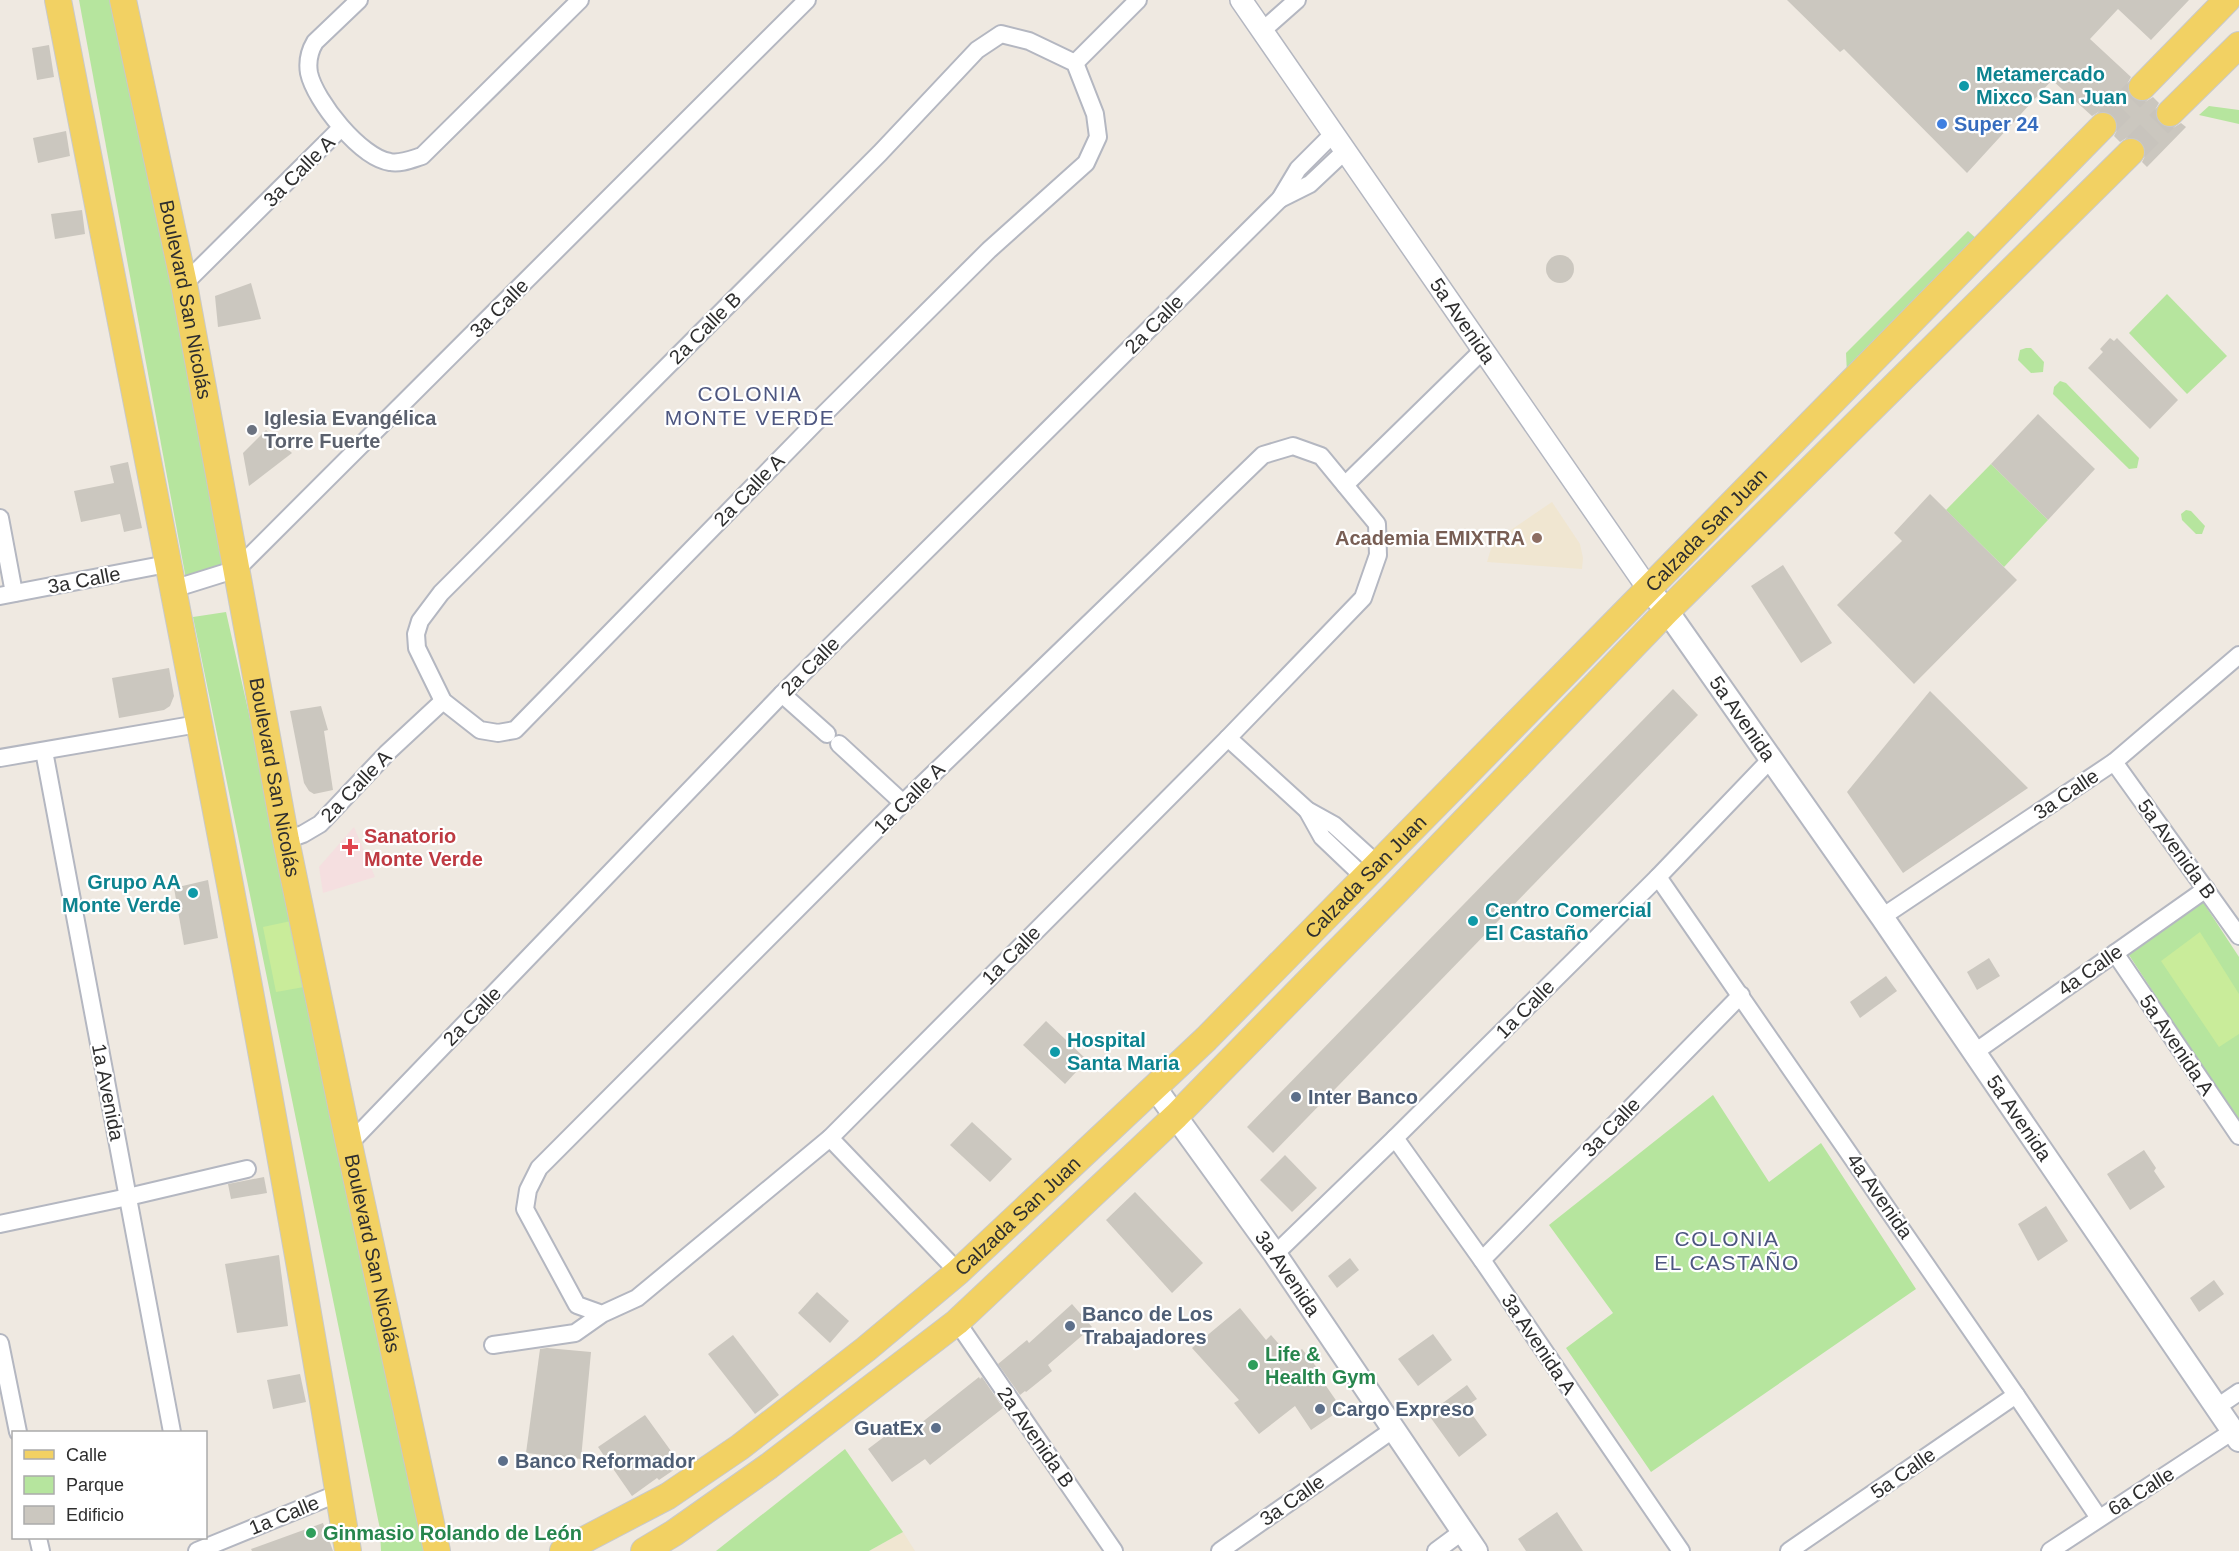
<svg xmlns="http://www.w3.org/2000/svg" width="2239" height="1551" viewBox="0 0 2239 1551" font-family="Arial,sans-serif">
	<rect width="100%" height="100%" fill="#efe9e1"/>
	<g fill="#f0e6d1">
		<path d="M1552,502L1580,544L1583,558L1582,569L1487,562L1493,542Z"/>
		<path d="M903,1532L915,1551H869Z"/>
	</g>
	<path fill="#f5dfe0" d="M354,827L375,877L323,893L319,867Z"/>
	<g fill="#b6e59e">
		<path d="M79,0H118L228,580L188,590Z"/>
		<path d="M2209,106L2239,110V124L2199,115Z"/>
		<path d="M1968,231L1979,241L1847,374L1846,353Z"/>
		<path d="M2167,294L2227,356L2187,394L2129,333Z"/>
		<path d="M2026,348H2031L2044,362L2043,372L2031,373L2018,360L2020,350Z"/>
		<path d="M2060,381L2066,383L2139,458L2137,468L2129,469L2053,394L2054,387Z"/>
		<path d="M1991,464L2048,520L2004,567L1946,510Z"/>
		<path d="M2186,510L2191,511L2205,526L2202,534H2196L2182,520L2181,514Z"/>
		<path d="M226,612L438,1551H381L380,1529L193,617Z"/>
		<path d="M2203,902L2239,957V1123L2127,952Z"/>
		<path d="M1713,1095L1769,1182L1821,1143L1916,1289L1651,1472L1566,1348L1613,1313L1549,1225Z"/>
		<path d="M845,1449L903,1532L869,1551H716Z"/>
	</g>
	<g fill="#c9ec9a">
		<path d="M291,921L304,987L276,992L263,927Z"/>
		<path d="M2200,932L2239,994V1034L2219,1047L2161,961Z"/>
	</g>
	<g fill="#cbc7bf">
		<path d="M1787,0H2189L2151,40L2118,9L2090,39L2131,77L2127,84V90L2132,98L2139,102H2145L2153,97L2159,103L2155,110V116L2160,124L2167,128H2173L2181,123L2186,127L2147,167L2142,162L2145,156L2146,149L2141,141L2136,138L2128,137L2120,142L2114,136L2117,130L2118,123L2113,115L2107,112L2100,111L2092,116L2052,80L1967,173L1844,49L1840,52Z"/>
		<path d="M49,45L54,77L37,80L32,48Z"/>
		<path d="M66,131L70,156L38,163L33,138Z"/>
		<path d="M82,210L85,234L55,239L51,214Z"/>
		<circle cx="1560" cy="269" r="14"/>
		<path d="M251,283L261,319L218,327L215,296Z"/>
		<path d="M2110,338L2114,341L2117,338L2178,400L2150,429L2088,368L2103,352L2100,349Z"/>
		<path d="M2038,414L2095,469L2048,520L1991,464Z"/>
		<path d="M266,430L292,453L249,486L243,453Z"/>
		<path d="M128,462L142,528L124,532L120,514L81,522L74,491L114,483L110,466Z"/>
		<path d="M1930,494L2017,580L1914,684L1837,605L1902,541L1894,533Z"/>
		<path d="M1783,565L1832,643L1801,663L1751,586Z"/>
		<path d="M169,668L174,696L170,706L164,710L119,718L112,678Z"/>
		<path d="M1673,689L1698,715L1273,1153L1247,1127Z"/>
		<path d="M1930,691L2028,788L1903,873L1847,792Z"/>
		<path d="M321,706L328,730L324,731L333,790L314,794L309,791L304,783L290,711Z"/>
		<path d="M208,880L218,938L184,945L174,888Z"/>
		<path d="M1989,958L2000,976L1977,990L1967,972Z"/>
		<path d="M1886,976L1897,991L1860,1018L1850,1002Z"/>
		<path d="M1046,1021L1087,1060L1065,1084L1023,1045Z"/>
		<path d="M972,1122L1012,1159L990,1182L950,1145Z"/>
		<path d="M2144,1150L2156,1168L2154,1171L2165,1187L2130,1210L2107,1174Z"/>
		<path d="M1285,1155L1317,1188L1292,1212L1260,1180Z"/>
		<path d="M264,1177L267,1193L231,1199L228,1184Z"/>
		<path d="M1135,1192L1203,1263L1172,1293L1106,1220Z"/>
		<path d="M2046,1206L2068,1241L2038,1261L2018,1224Z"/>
		<path d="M279,1255L288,1326L237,1333L225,1264Z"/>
		<path d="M1350,1258L1359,1270L1337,1288L1328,1276Z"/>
		<path d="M2214,1280L2224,1294L2199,1312L2190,1298Z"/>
		<path d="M817,1292L849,1321L830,1343L798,1313Z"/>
		<path d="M1072,1304L1092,1327L1048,1365L1052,1371L1026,1392L1025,1391L1020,1395L998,1364L1027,1340L1029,1343Z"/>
		<path d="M1240,1308L1266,1340L1271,1335L1291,1358L1302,1349L1327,1380L1324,1383L1342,1409L1311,1430L1295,1406L1259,1434L1234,1403L1239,1400L1192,1348Z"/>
		<path d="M1433,1334L1452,1360L1418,1386L1398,1359Z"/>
		<path d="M733,1335L779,1395L755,1414L708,1354Z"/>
		<path d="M547,1348L591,1352L581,1459L526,1453L540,1349Z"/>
		<path d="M300,1374L306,1402L273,1409L267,1380Z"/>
		<path d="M979,1377L980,1379L982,1377L1003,1408L930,1465L925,1459L892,1482L868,1449L901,1424L906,1435Z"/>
		<path d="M1467,1385L1477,1399L1466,1406L1487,1435L1459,1457L1428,1414Z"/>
		<path d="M645,1415L681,1465L659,1480L657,1478L632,1496L598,1447Z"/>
		<path d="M1557,1512L1583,1551H1526L1518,1539Z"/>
		<path d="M323,1523L333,1551H252L251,1549Z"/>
	</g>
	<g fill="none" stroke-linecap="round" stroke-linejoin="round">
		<g stroke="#c8c4bd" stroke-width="26" stroke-dasharray="26 13" stroke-linecap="butt">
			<path d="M2103,126L2142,87"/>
			<path d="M2131,152L2170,113"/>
		</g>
		<g stroke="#b4b7c1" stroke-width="20">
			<g id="minor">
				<path d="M359,0L315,42C309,52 307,61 309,73C315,101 361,158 390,162C401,164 412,159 422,156L580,0"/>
				<path d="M1262,31L1297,0"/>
				<path d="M1001,34L1029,41L1075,63L1095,114L1098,137L1086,163L989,250L817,421L515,730L498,733L480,730L443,701L417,648L416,634L420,621L441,593L880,153L977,50Z"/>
				<path d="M1075,63L1138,0"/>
				<path d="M1280,199L1310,184L1345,151"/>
				<path d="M184,284L341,128"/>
				<path d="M1345,485L1483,350"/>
				<path d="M0,518L14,593"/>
				<path d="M173,589L237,569L807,0"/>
				<path d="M0,596L167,564"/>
				<path d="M782,694L827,734"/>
				<path d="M1228,738L1307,810L1334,825L1377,864"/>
				<path d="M839,744L903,803"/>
				<path d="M44,751L172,1432"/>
				<path d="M0,758L198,724"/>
				<path d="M2114,762L2239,936"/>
				<path d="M1307,810L1322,837L1364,877"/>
				<path d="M286,840L303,834L320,824L387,753L443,701"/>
				<path d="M1658,877L2016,1395L2099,1518"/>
				<path d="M1882,917L2114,762L2239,655"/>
				<path d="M2115,953L2239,1136"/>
				<path d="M1975,1052L2206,889"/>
				<path d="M830,1138L958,1272"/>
				<path d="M1395,1138L1482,1260L1681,1551"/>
				<path d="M349,1144L782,694L1280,199L1298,169L1333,134"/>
				<path d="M0,1224L128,1197L247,1169"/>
				<path d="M1275,1254L1395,1138L1658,877L1771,759"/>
				<path d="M1482,1260L1741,995"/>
				<path d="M957,1322L1114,1551"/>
				<path d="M0,1343L18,1432"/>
				<path d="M493,1345L575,1333L602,1314L637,1298L830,1138L1228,738L1363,598L1378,555L1377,524L1321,456L1293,446L1263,455L903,803L539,1168L528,1190L525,1209L577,1305L602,1314"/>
				<path d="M2217,1407L2239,1392"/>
				<path d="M38,1538L41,1551"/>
				<path d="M197,1551L339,1493"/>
				<path d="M1220,1551L1394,1429"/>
				<path d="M1436,1551L1463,1531"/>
				<path d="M1789,1551L2016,1395"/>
				<path d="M2050,1551L2233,1431"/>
			</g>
		</g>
		<g stroke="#b4b7c1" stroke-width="24">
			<g id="tertiary">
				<path id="s1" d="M1241,0L1649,590"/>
			</g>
		</g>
		<g stroke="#b4b7c1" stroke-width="26">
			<g id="secondary">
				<path id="s2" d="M1649,590L1667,611L1882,917L2239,1440"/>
				<path id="s3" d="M1155,1088L1275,1254L1476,1551"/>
			</g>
		</g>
		<g stroke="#c9c9c9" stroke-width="28">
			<g id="primary">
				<path d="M58,0C158,516 264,1032 348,1551"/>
				<path id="s4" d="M123,0L184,284L286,840L349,1144L437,1551"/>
				<path d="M2142,87L2227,0"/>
				<path d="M2170,113L2239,45"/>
				<path id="s5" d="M563,1551L668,1496L740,1447L866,1349L958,1272L1206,1039L2103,126"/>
				<path d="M644,1551L674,1533L769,1466L957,1322L1176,1116L1393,895L1667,611L2131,152"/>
			</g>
		</g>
		<use href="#minor" stroke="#fff" stroke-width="16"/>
		<use href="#tertiary" stroke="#fff" stroke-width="21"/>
		<use href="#secondary" stroke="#fff" stroke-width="22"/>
		<use href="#primary" stroke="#f2d163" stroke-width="26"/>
	</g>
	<g fill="#0f9aa8" stroke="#fff" stroke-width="2">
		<circle cx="1964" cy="86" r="6"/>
		<circle cx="193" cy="893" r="6"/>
		<circle cx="1473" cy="921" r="6"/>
		<circle cx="1055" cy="1052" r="6"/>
	</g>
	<circle fill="#3f7fe0" stroke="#fff" stroke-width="2" cx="1942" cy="124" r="6"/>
	<circle fill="#6b7280" stroke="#fff" stroke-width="2" cx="252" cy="430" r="6"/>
	<circle fill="#8d6e63" stroke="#fff" stroke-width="2" cx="1537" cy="538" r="6"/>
	<path fill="#e0444e" stroke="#fff" stroke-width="2" d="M347 838h6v6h6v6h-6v6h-6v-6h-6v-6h6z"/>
	<g fill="#5c6f8a" stroke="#fff" stroke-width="2">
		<circle cx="1296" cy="1097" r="6"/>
		<circle cx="1070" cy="1326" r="6"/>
		<circle cx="1320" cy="1409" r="6"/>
		<circle cx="936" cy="1428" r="6"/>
		<circle cx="503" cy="1461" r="6"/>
	</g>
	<g fill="#2e9e5b" stroke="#fff" stroke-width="2">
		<circle cx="1253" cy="1365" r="6"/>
		<circle cx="311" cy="1533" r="6"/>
	</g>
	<g text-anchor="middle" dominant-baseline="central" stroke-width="4.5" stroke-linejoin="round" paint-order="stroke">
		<g font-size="20" font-weight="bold" fill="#0d838f" stroke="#fff" text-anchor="start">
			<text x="1976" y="74">Metamercado<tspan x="1976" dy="23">Mixco San Juan</tspan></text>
			<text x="181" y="882" text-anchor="end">Grupo AA<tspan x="181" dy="23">Monte Verde</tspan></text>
			<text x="1485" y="910">Centro Comercial<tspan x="1485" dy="23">El Castaño</tspan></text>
			<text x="1067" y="1040">Hospital<tspan x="1067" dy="23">Santa Maria</tspan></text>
		</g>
		<g font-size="20" font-weight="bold" fill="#366cbe" stroke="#fff" text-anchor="start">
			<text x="1954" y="124">Super 24</text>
		</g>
		<g font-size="20" fill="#2e2e2e" stroke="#fff">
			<text transform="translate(299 171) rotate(-45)">3a Calle A</text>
			<text stroke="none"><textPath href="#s4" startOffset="306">Boulevard San Nicolás</textPath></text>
			<text transform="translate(499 308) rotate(-45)">3a Calle</text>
			<text stroke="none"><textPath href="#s1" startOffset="390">5a Avenida</textPath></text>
			<text transform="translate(1154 324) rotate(-45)">2a Calle</text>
			<text transform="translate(705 328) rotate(-45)">2a Calle B</text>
			<text transform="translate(749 490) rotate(-46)">2a Calle A</text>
			<text stroke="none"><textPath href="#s5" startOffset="1539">Calzada San Juan</textPath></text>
			<text transform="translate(84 580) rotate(-11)">3a Calle</text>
			<text transform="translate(810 666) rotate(-45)">2a Calle</text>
			<text stroke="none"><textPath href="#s2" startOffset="159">5a Avenida</textPath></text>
			<text stroke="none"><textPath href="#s4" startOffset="792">Boulevard San Nicolás</textPath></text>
			<text transform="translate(356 786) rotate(-46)">2a Calle A</text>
			<text transform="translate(2066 794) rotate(-34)">3a Calle</text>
			<text transform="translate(909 798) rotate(-45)">1a Calle A</text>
			<text transform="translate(2177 849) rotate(54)">5a Avenida B</text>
			<text stroke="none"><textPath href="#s5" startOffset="1053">Calzada San Juan</textPath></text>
			<text transform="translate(1011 955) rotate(-45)">1a Calle</text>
			<text transform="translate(2090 970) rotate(-35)">4a Calle</text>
			<text transform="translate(1525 1009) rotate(-45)">1a Calle</text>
			<text transform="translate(472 1016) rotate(-46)">2a Calle</text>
			<text transform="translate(2177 1045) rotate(56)">5a Avenida A</text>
			<text transform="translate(108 1092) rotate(79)">1a Avenida</text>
			<text stroke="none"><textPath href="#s2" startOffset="645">5a Avenida</textPath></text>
			<text transform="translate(1611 1127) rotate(-46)">3a Calle</text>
			<text transform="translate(1880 1196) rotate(55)">4a Avenida</text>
			<text stroke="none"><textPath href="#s5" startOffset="567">Calzada San Juan</textPath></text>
			<text stroke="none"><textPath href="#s4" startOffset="1278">Boulevard San Nicolás</textPath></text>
			<text stroke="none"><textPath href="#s3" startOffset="228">3a Avenida</textPath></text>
			<text transform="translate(1539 1344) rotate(56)">3a Avenida A</text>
			<text transform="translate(1036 1437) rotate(55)">2a Avenida B</text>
			<text transform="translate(1903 1473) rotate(-35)">5a Calle</text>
			<text transform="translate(2141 1491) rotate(-32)">6a Calle</text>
			<text transform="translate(1292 1500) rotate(-35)">3a Calle</text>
			<text transform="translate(284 1515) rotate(-22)">1a Calle</text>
		</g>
		<g font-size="20" font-weight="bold" fill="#5b616d" stroke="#fff" text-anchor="start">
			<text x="264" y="418">Iglesia Evangélica<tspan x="264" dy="23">Torre Fuerte</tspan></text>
		</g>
		<g font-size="20" font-weight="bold" fill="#785e54" stroke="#fff" text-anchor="end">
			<text x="1525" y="538">Academia EMIXTRA</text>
		</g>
		<g font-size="20" font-weight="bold" fill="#be3a42" stroke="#fff" text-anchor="start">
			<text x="364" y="836">Sanatorio<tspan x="364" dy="23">Monte Verde</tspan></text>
		</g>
		<g font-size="20" font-weight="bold" fill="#4e5e75" stroke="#fff" text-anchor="start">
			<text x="1308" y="1097">Inter Banco</text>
			<text x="1082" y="1314">Banco de Los<tspan x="1082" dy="23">Trabajadores</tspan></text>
			<text x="1332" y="1409">Cargo Expreso</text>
			<text x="924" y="1428" text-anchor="end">GuatEx</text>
			<text x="515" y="1461">Banco Reformador</text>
		</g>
		<g font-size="20" font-weight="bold" fill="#27864d" stroke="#fff" text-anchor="start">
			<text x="1265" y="1354">Life &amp;<tspan x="1265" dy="23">Health Gym</tspan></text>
			<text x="323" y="1533">Ginmasio Rolando de León</text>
		</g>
		<g font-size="21" letter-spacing="1.5" fill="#4d5680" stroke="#fff">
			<text x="750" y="393">COLONIA<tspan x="750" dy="24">MONTE VERDE</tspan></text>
			<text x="1727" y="1238">COLONIA<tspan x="1727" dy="24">EL CASTAÑO</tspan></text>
		</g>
	</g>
	<rect x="12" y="1431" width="195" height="108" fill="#ffffff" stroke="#ababab" stroke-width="1.5"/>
	<rect x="24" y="1450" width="30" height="9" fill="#f2d163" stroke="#ababab" stroke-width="1.5"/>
	<text x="66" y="1461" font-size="18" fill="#2e2e2e">Calle</text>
	<rect x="24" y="1476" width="30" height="18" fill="#b6e59e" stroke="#ababab" stroke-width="1.5"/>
	<text x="66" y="1491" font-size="18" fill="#2e2e2e">Parque</text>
	<rect x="24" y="1506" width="30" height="18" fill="#cbc7bf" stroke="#ababab" stroke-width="1.5"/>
	<text x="66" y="1521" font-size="18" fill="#2e2e2e">Edificio</text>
</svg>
